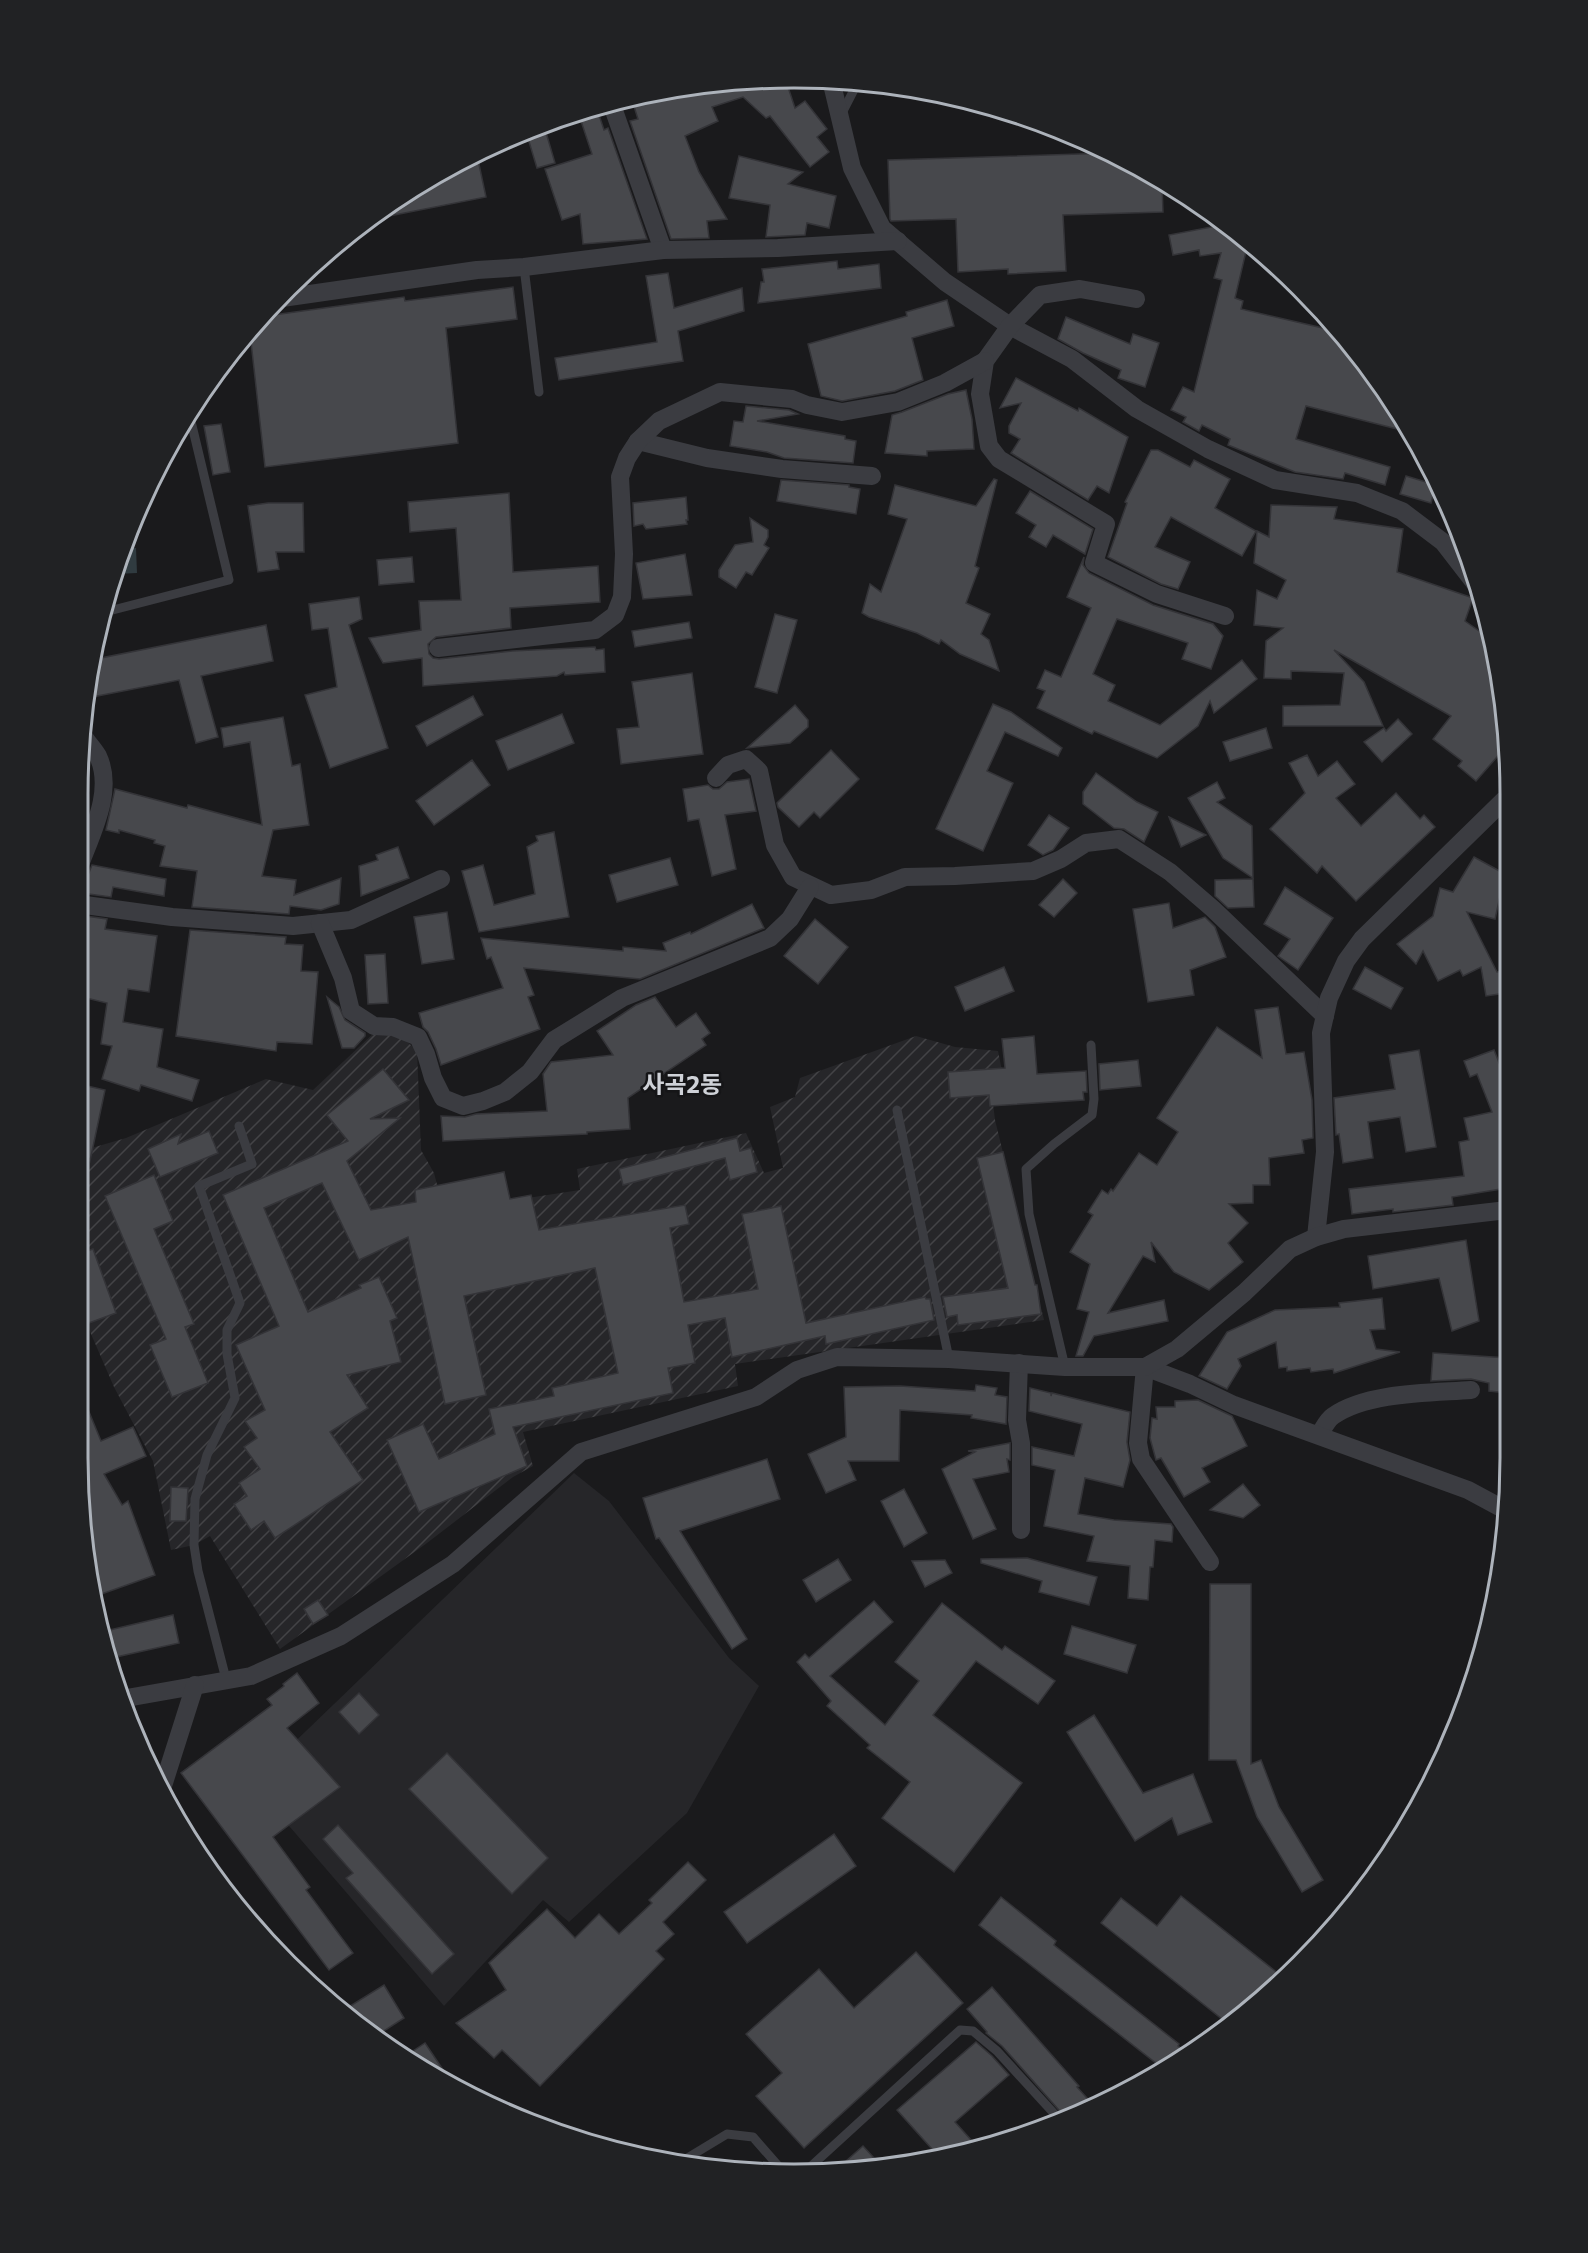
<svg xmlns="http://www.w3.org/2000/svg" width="1588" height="2253" viewBox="0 0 1588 2253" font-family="Commissioner,'Noto Sans KR',sans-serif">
	<defs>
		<pattern id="industrial-furrows" width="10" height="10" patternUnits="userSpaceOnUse" patternTransform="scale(1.5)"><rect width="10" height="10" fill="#262629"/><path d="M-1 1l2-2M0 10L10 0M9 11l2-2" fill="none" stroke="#434346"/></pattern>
	</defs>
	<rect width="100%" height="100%" fill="#1a1a1c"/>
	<path fill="#262629" d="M574,1473L609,1501L729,1658L759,1686L687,1813L569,1922L543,1900L444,2006L252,1783Z"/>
	<path fill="url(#industrial-furrows)" d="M375,1032L401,1037L417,1050L421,1150L434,1173L444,1211L580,1190L577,1169L746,1133L764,1173L783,1168L770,1107L795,1097L800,1078L916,1036L955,1047L998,1051L1005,1086L991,1087L995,1120L1044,1320L735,1364L738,1386L523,1432L533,1466L513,1477L427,1543L280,1649L210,1536L194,1545L171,1550L153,1461L114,1387L78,1304V1152L126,1138L266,1079L313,1090Z"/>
	<path fill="#303b40" d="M136,548L137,573L116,574L124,549Z"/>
	<g fill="#47484c" stroke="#343438" stroke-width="1.5">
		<path d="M786,81L795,108L805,101L827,129L817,137L829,152L810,167L770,116L766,118L743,97L712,107L718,121L685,136L699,172L727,219L707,221L709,238L671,239L630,121L638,119L632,100L700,84Z"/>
		<path d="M597,109L604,130L608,128L647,239L583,244L580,214L562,220L545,169L592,154L579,115Z"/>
		<path d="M545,129L555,163L537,168L527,135Z"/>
		<path d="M1112,153L1162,184L1163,212L1063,215L1066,271L1008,274V269L958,272L956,219L891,221L890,219L888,160Z"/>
		<path d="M477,155L486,197L374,219L436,174Z"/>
		<path d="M739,156L803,172L788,184L836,196L829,228L807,223L805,235L766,237L770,205L729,198Z"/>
		<path d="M1227,224L1248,243L1235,298L1243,301L1241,309L1323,328L1326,316L1332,322L1405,431L1306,406L1296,439L1390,467L1385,485L1345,473L1343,479L1295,472L1228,445L1230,439L1202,425L1199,431L1183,422L1186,417L1171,410L1183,387L1194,392L1222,280L1214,278L1221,253L1200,256L1199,250L1173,255L1169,235Z"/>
		<path d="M837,261L838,269L879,264L881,288L758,303L761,282H764L762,269Z"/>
		<path d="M668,273L674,308L742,288L744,311L678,331L683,361L559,380L555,358L657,342L646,276Z"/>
		<path d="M513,287L517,319L446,328L458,443L265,467L250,333L266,316L404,297L405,301Z"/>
		<path d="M947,300L954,326L912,338L923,380L895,391L842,401L821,396L808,344L907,316L906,312Z"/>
		<path d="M1066,317L1130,344L1133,334L1159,343L1145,387L1118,378L1121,370L1083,353L1058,339Z"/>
		<path d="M1016,378L1078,411L1079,408L1128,437L1109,493L1097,486L1088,500L1011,453L1020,439L1009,433V426L1021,403L1000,408Z"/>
		<path d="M966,390L972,419L974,449L927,451V456L885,453L892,415L902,412L948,394Z"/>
		<path d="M746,406L789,410L798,414L757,421L845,436V439L856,441L853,463L784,458L767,452L730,446L734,421L743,422Z"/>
		<path d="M221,424L230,472L213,475L204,426Z"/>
		<path d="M1151,450H1158L1190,467L1194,460L1230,479L1215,508L1256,531L1242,556L1171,517L1155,547L1190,562L1178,589L1161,584L1108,557L1127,503L1125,502Z"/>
		<path d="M1406,476L1436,485L1431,503L1400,494Z"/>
		<path d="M994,479L997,480L975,566L979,568L966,603L990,614L981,634L989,640L999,671L960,654L941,640L939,644L917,633L869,617L862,613L870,584L881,592L907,519L888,514L895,485L976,506Z"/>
		<path d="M781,480L849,485V487L860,489L856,514L777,501Z"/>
		<path d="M1030,491L1093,529L1085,554L1053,535L1046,547L1029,537L1036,525L1016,513Z"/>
		<path d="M509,493L513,572L598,566L600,602L510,608L511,628L436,637L428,644L429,654L433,658L439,659L512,651L595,647L596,650L604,649L605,672L565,675L564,672L557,676L423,686L422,658L383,663L369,638L421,630L419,601L461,600L456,528L410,532L408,502Z"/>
		<path d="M686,497L688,520H686L687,524L646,529L643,524L634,526L633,503Z"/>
		<path d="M268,503H303L304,552H276L279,569L258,572L248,506Z"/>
		<path d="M1271,505L1337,507L1334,519L1403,529L1397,572L1473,598L1465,621L1489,638L1504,700V749L1476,781L1458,766L1462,761L1433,739L1451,716L1334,650L1364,682L1383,726H1283V706L1340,705L1344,673L1291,671V679L1264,678L1266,641L1283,628L1254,625L1257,590L1277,599L1286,580L1254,563L1257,531L1269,537Z"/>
		<path d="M750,518L768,530V537L764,545L769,548L752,575L746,572L736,588L719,577V570L735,545L753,542Z"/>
		<path d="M685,554L692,595L643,599L636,563Z"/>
		<path d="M412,557L414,582L379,585L377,560Z"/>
		<path d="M1084,557L1083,565L1089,573L1153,605L1213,624L1223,636L1211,669L1182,659L1188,643L1117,619L1093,674L1115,685L1108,701L1160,725L1242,660L1257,679L1214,713L1210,701L1198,726L1157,758L1094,731L1092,734L1037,708L1045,691L1037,688L1045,670L1061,677L1091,608L1067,597Z"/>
		<path d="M359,597L362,619L349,625L388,748L330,768L305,695L337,687L328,628L312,630L309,604Z"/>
		<path d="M775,614L797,620L777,693L755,687Z"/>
		<path d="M689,622L692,638L635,647L632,631Z"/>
		<path d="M266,625L273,661L201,676L218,737L196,743L179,680L87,698L91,660Z"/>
		<path d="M692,673L703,754L621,764L617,729L639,727L632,682Z"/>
		<path d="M473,696L483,715L427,746L416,726Z"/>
		<path d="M993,704L1011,712L1062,748L1058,756L1005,732L987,771L1013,783L983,851L936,829Z"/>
		<path d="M795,705L808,720V727L790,743L747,748Z"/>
		<path d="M562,714L574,743L508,770L496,741Z"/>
		<path d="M283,717L292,766L300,764L309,825L273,830L262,876L296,880L294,895L341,878L339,904L321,910L290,906L289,914L192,907L197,871L160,866L165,846L154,843L155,840L119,830V833L106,830L115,789L187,808L188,805L262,825L250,742L224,747L221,728Z"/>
		<path d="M1398,719L1412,734L1382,762L1364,742L1384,728L1386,731Z"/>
		<path d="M1266,728L1272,748L1230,761L1223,742Z"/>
		<path d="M831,750L859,779L820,818L814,812L799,827L778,807L777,803Z"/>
		<path d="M1307,755L1318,776L1337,761L1355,784L1336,798L1361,826L1396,793L1420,819L1424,815L1435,827L1356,901L1322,866L1317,873L1270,829L1305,793L1289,763Z"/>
		<path d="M472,760L490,785L434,825L416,801Z"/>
		<path d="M1096,773L1137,802L1158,812L1144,842L1124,829L1114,828L1083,804V792Z"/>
		<path d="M749,779L756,811L725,815L736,869L712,876L699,819L688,821L683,789L708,785L713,789H719L727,782Z"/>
		<path d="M1217,782L1225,798L1217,802L1252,826L1253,878L1223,858L1188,798Z"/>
		<path d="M1049,815L1069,828L1053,850L1043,855L1028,845Z"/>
		<path d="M1169,817L1206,835L1181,847Z"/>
		<path d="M554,832L569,917L479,932L462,871L483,865L494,905L535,894L527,847L538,841L536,836Z"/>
		<path d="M398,847L409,878L361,896L359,866L378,860L376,855Z"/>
		<path d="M1474,857L1505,874L1495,919L1467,912L1497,972L1505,971L1506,993L1486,996L1481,967L1463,976L1460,970L1438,981L1423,951L1416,964L1397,944L1433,916L1440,888L1453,892Z"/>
		<path d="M670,858L678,885L617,902L609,875Z"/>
		<path d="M92,865L166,879L164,896L113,887L111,897L81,893L83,880L88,875Z"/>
		<path d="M1063,879L1077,893L1054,917L1039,905Z"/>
		<path d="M1253,879L1254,907L1228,908L1215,896V880Z"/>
		<path d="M1285,887L1333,918L1298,970L1278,956L1290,939L1264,924Z"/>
		<path d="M1169,903L1173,928L1205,917L1215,927L1226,957L1190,970L1194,995L1148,1002L1133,909Z"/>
		<path d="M752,904L764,928L640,979L524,968L534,995L528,997L540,1029L441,1065L436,1049L428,1032L423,1027L419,1013L503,988L491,957L487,959L481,938L623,951V947L666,951L663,943L690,932L691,934Z"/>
		<path d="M447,912L454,959L422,964L414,917Z"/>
		<path d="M78,915L107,919L105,929L157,936L149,992L128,989L123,1022L163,1029L157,1067L199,1080L192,1101L141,1085L139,1091L102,1079L112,1046L101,1044L107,1003L78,996Z"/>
		<path d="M815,919L848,947L818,984L784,956Z"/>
		<path d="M190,930L286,937L285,944L303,945L301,971L318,972L312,1044L277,1042L276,1051L176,1036Z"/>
		<path d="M385,954L388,1003L368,1004L365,955Z"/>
		<path d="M1004,967L1014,991L965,1011L955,987Z"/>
		<path d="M1365,967L1403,988L1391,1009L1353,989Z"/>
		<path d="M327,997L339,1007L345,1020L365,1033V1036L354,1048H342Z"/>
		<path d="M655,997L676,1027L696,1013L710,1033L702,1039L706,1045L628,1098L630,1129L587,1132V1134L443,1141L441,1116L465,1117L476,1114L547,1111L543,1074L551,1062L613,1055L597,1031L636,1005Z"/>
		<path d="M1278,1007L1286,1054L1304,1052L1312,1100L1313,1138L1302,1140L1304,1153L1269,1158L1270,1185H1253V1203L1229,1204L1248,1223L1228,1243L1243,1262L1209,1290L1174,1272L1151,1242L1155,1262L1143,1256L1108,1313L1164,1300L1168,1321L1094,1336L1083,1356H1076L1089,1312L1077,1309L1090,1264L1070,1252L1093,1215L1088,1212L1102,1190L1108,1194L1111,1189L1113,1191L1139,1153L1157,1165L1178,1132L1157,1118L1217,1027L1262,1058L1255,1010Z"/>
		<path d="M1034,1036L1037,1074L1086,1071L1087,1092H1083L1084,1100L990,1106L989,1095L950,1098L948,1072L1005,1068L1002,1039Z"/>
		<path d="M1419,1050L1436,1147L1406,1152L1400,1117L1368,1122L1373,1158L1343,1163L1339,1134L1336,1135L1334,1098L1395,1089L1389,1055Z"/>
		<path d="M1494,1050L1506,1080L1507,1188L1452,1197L1453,1205L1393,1212V1209L1352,1214L1349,1189L1464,1176L1459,1142L1469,1140L1464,1118L1492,1112L1477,1074L1470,1077L1464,1061Z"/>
		<path d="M1138,1060L1141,1086L1100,1090L1099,1064Z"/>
		<path d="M383,1069L409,1100L370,1119L400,1118L347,1161L371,1210L416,1202L415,1190L504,1172L510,1199L531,1195L539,1230L685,1205L689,1224L670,1228L684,1302L758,1289L742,1214L781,1206L806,1323L925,1297L926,1299H930L934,1320L826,1344L825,1336L732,1357L725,1318L688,1325L695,1363L668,1368L673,1393L513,1427L527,1466L419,1512L387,1440L423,1424L439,1459L495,1434L489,1409L554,1396L552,1388L618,1373L595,1268L464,1296L486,1395L445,1404L408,1237L359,1260L322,1183L264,1208L308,1312L361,1288L359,1285L379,1277L397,1318L390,1321L401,1362L347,1375L368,1408L330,1432L363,1480L275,1538L264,1521L251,1530L234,1504L247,1496L239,1483L260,1469L244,1447L257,1438L245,1421L265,1410L236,1345L279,1326L223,1195L348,1141L327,1115Z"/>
		<path d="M83,1085L105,1090L90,1161L78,1132V1112Z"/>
		<path d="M209,1131L218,1153L160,1177L148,1149L181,1134L178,1144Z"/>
		<path d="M737,1138L740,1151L751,1148L757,1172L730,1180L725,1158L623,1185L619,1169Z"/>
		<path d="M1003,1152L1035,1285H1037L1041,1314L958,1325L957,1315L947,1317L943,1297L1008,1288L977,1158Z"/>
		<path d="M154,1175L173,1221L154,1229L194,1324L185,1327L208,1383L172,1397L150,1345L166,1339L105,1196Z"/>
		<path d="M1466,1240L1479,1321L1452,1331L1439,1278L1373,1289L1368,1256Z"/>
		<path d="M93,1249L116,1313L89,1323L78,1292V1254Z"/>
		<path d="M1382,1298L1385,1329L1370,1330L1376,1349L1400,1352L1334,1373L1333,1369L1311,1372L1310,1368L1287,1371V1367L1279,1368L1276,1342L1238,1359L1241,1366L1227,1389L1199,1376L1227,1332L1275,1310L1340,1307L1339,1303Z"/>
		<path d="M1433,1353L1508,1358V1393L1489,1391V1383L1471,1379L1431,1381Z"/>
		<path d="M78,1385L101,1441L133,1427L146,1456L104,1474L122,1505L128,1501L155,1575L96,1596L80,1473L84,1472L78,1458Z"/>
		<path d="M976,1385L997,1388L995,1395L1007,1397L1006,1424L971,1418L972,1415L900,1410L899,1461H848L856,1480L826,1493L808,1454L846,1437L844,1387L900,1386L975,1391Z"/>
		<path d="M1030,1388L1051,1393V1396L1052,1393L1130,1412L1127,1442L1130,1460L1123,1487L1085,1478L1078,1514L1114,1520L1171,1524L1173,1527L1172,1542L1155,1540L1153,1567H1150L1148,1600L1128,1598L1130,1566L1087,1561L1094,1536L1044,1526L1055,1470L1032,1465V1447L1074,1456L1082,1424L1029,1411Z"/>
		<path d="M1198,1400L1232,1416L1247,1446L1202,1468L1210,1482L1184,1497L1161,1458L1156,1460L1150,1438L1152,1418L1157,1419L1156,1407H1175V1401Z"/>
		<path d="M1010,1443V1460L1007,1459L1009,1472L973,1479L996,1529L973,1539L942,1469L975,1452L968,1451Z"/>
		<path d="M767,1459L780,1499L680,1531L747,1639L732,1649L659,1538L656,1539L643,1498Z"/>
		<path d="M1243,1484L1260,1505L1243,1518L1210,1510Z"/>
		<path d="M171,1487L188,1488L186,1521H170Z"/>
		<path d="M904,1489L927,1533L904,1547L881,1501Z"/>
		<path d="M1027,1558L1097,1577L1089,1605L1039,1592L1042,1581L981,1563V1559Z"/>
		<path d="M838,1559L851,1580L816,1602L803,1580Z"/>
		<path d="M945,1560L952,1573L925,1587L912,1561Z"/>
		<path d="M1210,1584H1251V1764L1261,1760L1279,1807L1323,1880L1302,1892L1257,1817L1236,1760H1209Z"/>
		<path d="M318,1600L328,1615L313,1624L304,1609Z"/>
		<path d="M874,1601L893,1622L830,1676L885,1725L919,1681L895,1662L942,1603L1002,1650L1005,1646L1055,1681L1038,1704L976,1661L933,1715L1022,1783L954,1872L882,1818L910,1782L867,1748L870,1745L827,1706L831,1701L797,1662L805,1654L809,1658Z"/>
		<path d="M173,1615L179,1643L107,1659L101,1632Z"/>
		<path d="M1072,1626L1136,1645L1127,1673L1064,1654Z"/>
		<path d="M297,1673L319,1703L287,1728L340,1787L273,1837L310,1887L306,1890L353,1953L329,1970L181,1773L272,1705L267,1699L284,1686L283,1684Z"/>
		<path d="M359,1693L379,1715L359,1734L339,1712Z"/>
		<path d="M1094,1715L1143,1793L1193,1774L1212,1822L1178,1835L1172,1818L1135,1841L1067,1732Z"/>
		<path d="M447,1753L548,1858L512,1894L409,1789Z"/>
		<path d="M338,1825L454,1954L432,1974L346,1878L353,1873L323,1839Z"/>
		<path d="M834,1834L856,1866L747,1943L724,1912Z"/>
		<path d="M688,1862L706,1880L663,1922L674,1934L656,1951L664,1959L540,2086L502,2050L494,2058L456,2023L506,1990L489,1963L547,1909L575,1938L599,1914L619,1934L652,1903L649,1900Z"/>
		<path d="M1181,1896L1284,1978L1266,1997L1227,2023L1101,1923L1121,1898L1157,1926Z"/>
		<path d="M1001,1897L1056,1941L1054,1945L1179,2044L1178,2046L1185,2051L1161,2067L979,1925Z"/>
		<path d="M916,1952L963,2003L804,2148L756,2096L782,2073L746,2034L819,1969L854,2008Z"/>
		<path d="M384,1985L404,2018L376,2036L342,2011Z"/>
		<path d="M992,1987L1079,2086L1077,2087L1095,2107L1066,2118L1002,2046L986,2033L987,2032L967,2009Z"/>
		<path d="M976,2042L992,2056L1009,2075L955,2122L972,2141L956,2155L940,2158L897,2110Z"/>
		<path d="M425,2043L456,2089L436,2079L404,2057Z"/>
		<path d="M863,2146L884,2169H837Z"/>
	</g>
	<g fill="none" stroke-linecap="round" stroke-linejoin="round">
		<g stroke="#3b3c41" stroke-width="9">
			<path d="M841,115L858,82"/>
			<path d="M524,267L539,392"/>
			<path d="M105,612L229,580L189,413"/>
			<path d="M897,1110L949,1359"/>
			<path d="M1065,1367L1029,1214L1026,1169L1054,1144L1092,1115L1094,1099L1091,1045"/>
			<path d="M226,1679L198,1571L194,1545L195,1499L207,1455L235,1398L227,1354V1330L240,1303L199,1186L252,1164L239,1126"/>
			<path d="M679,2163L727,2134L753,2137L781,2169"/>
			<path d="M808,2169L960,2030L973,2031L997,2051L1060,2120"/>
		</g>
		<g stroke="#3b3c41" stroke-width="18">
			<path d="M831,80L852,168L882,228L945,282L1010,326L1072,359L1137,409L1208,449L1275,480L1357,493L1402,511L1443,542L1477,586"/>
			<path d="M612,105L663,250"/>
			<path d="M282,298L477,270L524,267L663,250L778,248L898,241"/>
			<path d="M1136,299L1080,289L1040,295L1010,326L985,361L980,394L989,446L999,459L1106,524L1094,563L1157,594L1225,616"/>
			<path d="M638,441L707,458L782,469L872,476"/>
			<path d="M438,648L595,630L615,615L622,597L624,554L620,477L627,458L638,441L659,421L720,392L792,399L807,405L842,412L898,402L945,383L985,361"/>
			<path d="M716,778L728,765L746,759L759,771L775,845L793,877L831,895L871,890L905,877L955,876L1033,871L1061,859L1086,843L1119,839L1170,872L1213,909L1325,1016"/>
			<path d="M78,870C90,836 115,792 98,756C94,749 88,743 84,737"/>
			<path d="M78,904L172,917L293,926L351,920L441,879"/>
			<path d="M320,923L343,978L351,1011L374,1026L393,1027L418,1037L426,1054L433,1078L443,1098L463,1106L483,1101L505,1092L530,1072L554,1040L622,998L770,938L790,919L810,887"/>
			<path d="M1316,1237L1325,1152L1321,1033L1329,998L1346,961L1362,939L1504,800"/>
			<path d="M1019,1363L1017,1420L1021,1443V1530"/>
			<path d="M1319,1435C1323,1429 1327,1420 1333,1416C1367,1392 1430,1393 1471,1390"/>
			<path d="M1210,1562L1141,1459L1138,1443L1145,1367L1190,1384L1234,1405L1468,1490L1507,1511"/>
			<path d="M121,1699L251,1676L341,1636L453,1564L581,1452L756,1397L797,1370L837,1357L949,1359L1065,1367H1145L1177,1349L1244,1293L1290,1249L1316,1237L1344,1229L1507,1210"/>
			<path d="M162,1789L195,1685"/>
		</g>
	</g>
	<g text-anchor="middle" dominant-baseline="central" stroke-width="5" stroke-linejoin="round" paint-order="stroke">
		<g font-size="24" font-weight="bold" fill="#ced1d7" stroke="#151517">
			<text x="682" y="1083">사곡2동</text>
		</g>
	</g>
	<path d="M0 0H1588V2253H0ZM794 88H794A706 706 0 0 1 1500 794V1458A706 706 0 0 1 794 2164H794A706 706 0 0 1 88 1458V794A706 706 0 0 1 794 88Z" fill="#212224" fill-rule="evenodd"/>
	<path fill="none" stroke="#adb3bb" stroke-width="3" d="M794 88H794A706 706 0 0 1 1500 794V1458A706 706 0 0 1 794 2164H794A706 706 0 0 1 88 1458V794A706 706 0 0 1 794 88Z"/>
</svg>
